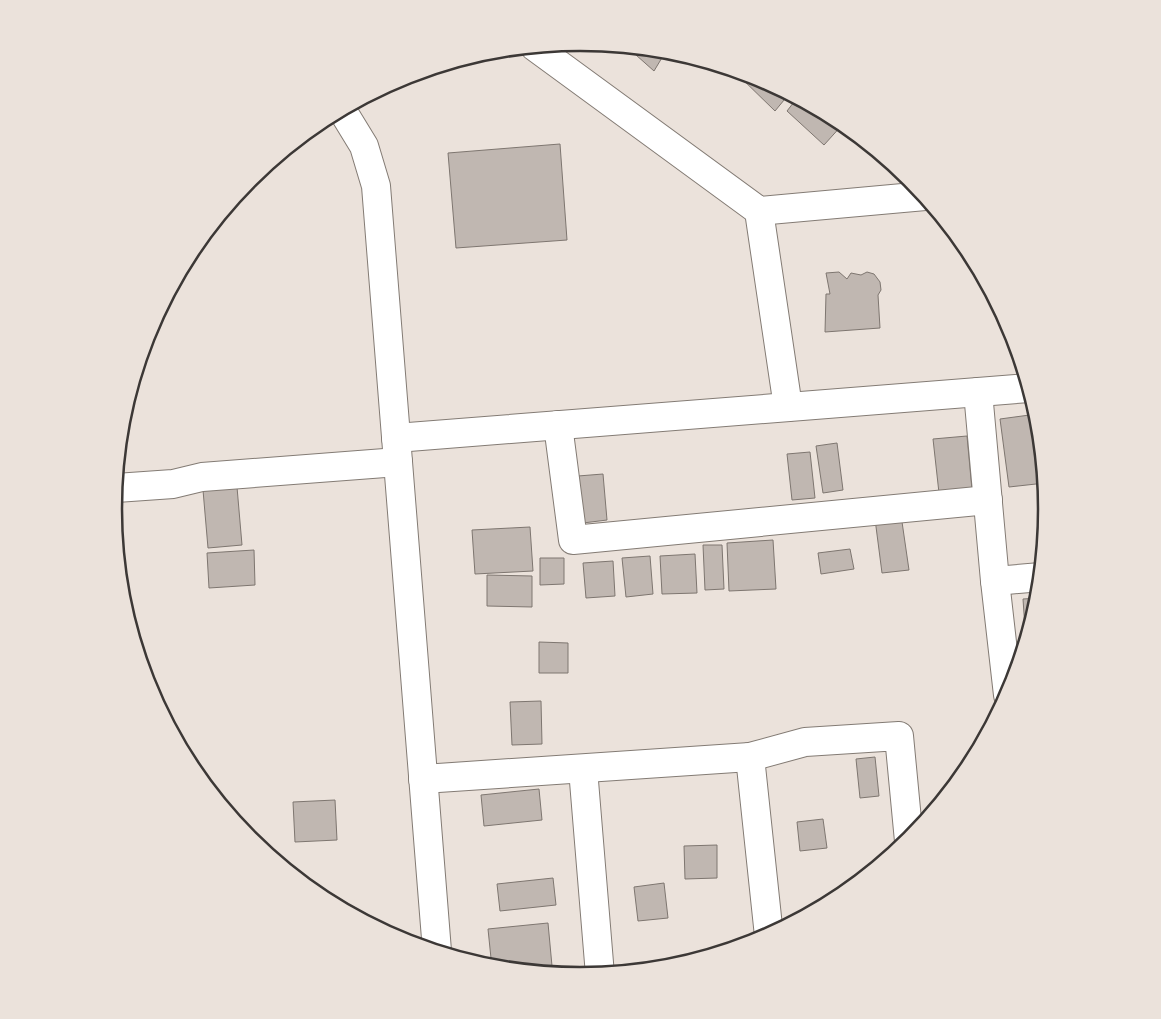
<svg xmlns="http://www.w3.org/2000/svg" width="1161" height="1019" viewBox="0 0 1161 1019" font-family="'Varela Round',sans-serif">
	<rect width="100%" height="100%" fill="#ebe2db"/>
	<g fill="#c0b7b1" stroke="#7e7670">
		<path d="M627,47L666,51L654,71Z"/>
		<path d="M738,72L759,78L789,94L775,111L736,73Z"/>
		<path d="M797,98L843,124L824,145L787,111Z"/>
		<path d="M560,144L567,240L456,248L448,153Z"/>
		<path d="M839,272L847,279L851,273L861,275L867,272L874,274L880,282L881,290L878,295L880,328L825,332L826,294H830L826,273Z"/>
		<path d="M1037,414L1045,483L1009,487L1000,419Z"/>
		<path d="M967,436L972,490L939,493L933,439Z"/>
		<path d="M837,443L843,490L823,493L816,446Z"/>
		<path d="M810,452L815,498L792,500L787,454Z"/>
		<path d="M603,474L607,520L583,523L578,476Z"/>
		<path d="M237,487L242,545L208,548L203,490Z"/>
		<path d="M901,515L909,570L882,573L875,519Z"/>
		<path d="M530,527L533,571L475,574L472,530Z"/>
		<path d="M773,540L776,589L729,591L727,543Z"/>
		<path d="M703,545H722L724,589L705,590Z"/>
		<path d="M850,549L854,569L821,574L818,553Z"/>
		<path d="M254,550L255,585L209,588L207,553Z"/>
		<path d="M695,554L697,593L662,594L660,556Z"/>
		<path d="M650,556L653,594L626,597L622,558Z"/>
		<path d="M118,558H125L128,610H125L122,600Z"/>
		<path d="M540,558H564V584L540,585Z"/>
		<path d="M613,561L615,596L586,598L583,563Z"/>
		<path d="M487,575L532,576V607L487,606Z"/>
		<path d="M1039,598L1038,601L1026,643L1023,599Z"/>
		<path d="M539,642L568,643V673H539Z"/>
		<path d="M541,701L542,744L512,745L510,702Z"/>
		<path d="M875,757L879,796L860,798L856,759Z"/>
		<path d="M539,789L542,820L484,826L481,795Z"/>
		<path d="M335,800L337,840L295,842L293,802Z"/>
		<path d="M823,819L827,848L800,851L797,822Z"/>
		<path d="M717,845V878L685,879L684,846Z"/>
		<path d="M553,878L556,905L500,911L497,884Z"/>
		<path d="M664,883L668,918L638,921L634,887Z"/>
		<path d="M548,923L552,966L512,970L492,968L488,929Z"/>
	</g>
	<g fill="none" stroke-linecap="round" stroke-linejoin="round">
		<g stroke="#837b74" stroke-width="30">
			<g id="minor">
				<path d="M535,47L759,211L925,196"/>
				<path d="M342,110L364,146L376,186L437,951"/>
				<path d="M759,211L788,407"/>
				<path d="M978,392L995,581L1008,695"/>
				<path d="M558,425L573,540L988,500"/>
				<path d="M396,438L1029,388"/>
				<path d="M116,488L173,484L202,477L398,462"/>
				<path d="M995,581L1041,577"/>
				<path d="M750,757L769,936"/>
				<path d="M583,769L600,975"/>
				<path d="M423,779L750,757L805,742L899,736L909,841"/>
			</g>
		</g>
		<use href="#minor" stroke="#fff" stroke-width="28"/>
	</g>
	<path d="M0 0H1161V1019H0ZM122 509a458 458 0 1 1 916 0a458 458 0 1 1-916 0Z" fill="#ebe2db" fill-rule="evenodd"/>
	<path fill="none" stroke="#3c3836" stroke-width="2.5" d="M122 509a458 458 0 1 1 916 0a458 458 0 1 1-916 0Z"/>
</svg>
